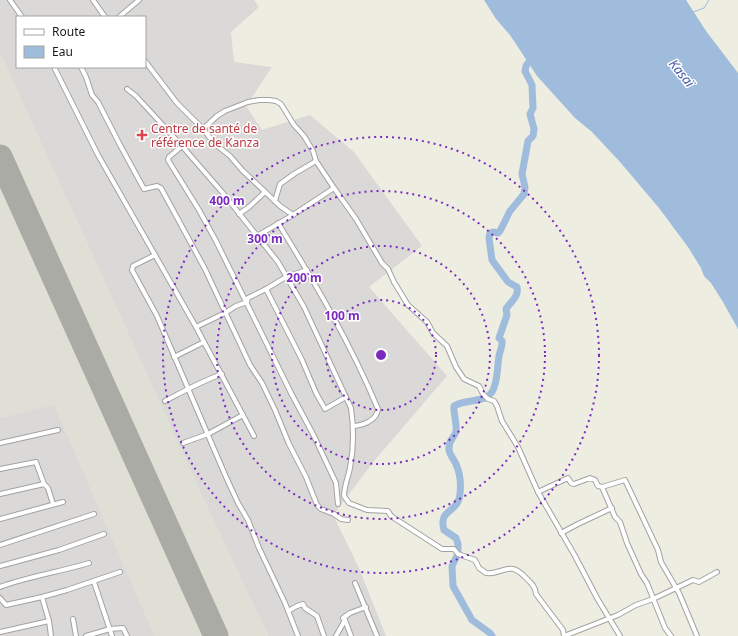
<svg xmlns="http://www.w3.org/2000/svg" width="738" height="636" viewBox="0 0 738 636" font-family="'Noto Sans',sans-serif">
	<rect width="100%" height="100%" fill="#edede1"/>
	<g fill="#dad9d8" fill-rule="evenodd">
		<path d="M0,0H254L259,7L231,32L234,62L272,67L246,106L262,130L310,115L354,152L422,246L369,287L447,376L375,460L333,515L359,568L386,636H268L214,522L0,53ZM17,17H145V67H17Z"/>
		<path d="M54,404L155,636H0V418Z"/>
	</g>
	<path fill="#dfdfd6" d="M0,53L214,522L268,636H155L54,405L0,418Z"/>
	<path fill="#a0bcdc" d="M484,0H686L706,31L738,73V329L723,302L711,283L704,276L701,268L688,247L659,208L620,162L592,132L575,118L537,76L510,35L496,19Z"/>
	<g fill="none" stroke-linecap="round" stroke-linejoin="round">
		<path stroke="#a0bcdc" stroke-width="1" d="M693,12L704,8L709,0"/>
		<path stroke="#a0bcdc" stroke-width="7" d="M492,636L490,633L472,620L453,586L452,566L458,554V544L456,538L444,530C438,508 458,514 460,494C461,485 460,473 456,464C454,460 450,455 449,450C448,439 455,438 456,431C457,422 453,412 454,406C464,400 477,402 487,397C498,391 497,367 499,356C500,350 503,346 502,341L499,338L507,315L506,309C511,301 519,297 517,287L508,282L492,260L489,238L490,233L493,232L498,233L500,231L510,211L524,194L525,187L522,174L528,141L533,136L534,129L530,114L533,108L532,85L525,71L526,66L533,56"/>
		<path stroke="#ababa5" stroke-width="25" d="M0,157L216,636"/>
		<g stroke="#a2a2a2" stroke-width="6">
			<g id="street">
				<path d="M10,0L22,17"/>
				<path d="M93,0L105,17"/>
				<path d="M119,17L139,0"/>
				<path d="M145,61L177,103L203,129L215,144L230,156L242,170L280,206L293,215"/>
				<path d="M54,67L98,155L196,327L254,436"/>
				<path d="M81,67L86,77L92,95L98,102L120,145L144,189L157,186L161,188L205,269L250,365L262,383L275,410L289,444L306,477L317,505L321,509L334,514L341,519L348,520"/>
				<path d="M127,89L136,96L182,146L222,192L278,262L304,307L351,408C354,429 354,448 350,468C348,478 344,486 344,496L349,503L367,510L388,511L391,516L442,549H454L458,554L475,560L479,568L486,573C504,575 508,559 526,578C532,584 535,586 536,594L563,630L564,636"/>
				<path d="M203,129L217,116L225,111L248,102L259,100H269L276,101L281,104L294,125L304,136L313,151L316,161L334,188L356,219L382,263L388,269L394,282L408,305L427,322L433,333L447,346L456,367L464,379L479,386L483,394L488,399L494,401L497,406L502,421L518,447L538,492L575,556L597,598L620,636"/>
				<path d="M182,146L169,157L168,160L199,210L216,241L291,393L314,436L336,483L338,504"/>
				<path d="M275,201L280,184L294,174L316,161"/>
				<path d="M239,214L249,207L265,192"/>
				<path d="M278,223C315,283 351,344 378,409C377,420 364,425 354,426"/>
				<path d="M257,236L293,215L334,188"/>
				<path d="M155,255L133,266L132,270L157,316L226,477L238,503L248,520L259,548L285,603L298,636"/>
				<path d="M266,289L302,360L316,393L325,409L346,397"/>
				<path d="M196,327L225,313L236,306L247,302L248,298L266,289L286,277L307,270"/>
				<path d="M174,357L204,342"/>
				<path d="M165,401C184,391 202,381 222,374"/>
				<path d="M0,443L58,430"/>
				<path d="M183,443L208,434L243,415"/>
				<path d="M0,469L36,462L44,484"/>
				<path d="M602,487L625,480L658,550L661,562L679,593L697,636"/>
				<path d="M538,492L568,478L571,483L574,484L590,478L595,480L598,486L602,487L615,517L620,522L627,543L641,574L647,583L665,628L671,636"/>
				<path d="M0,494L44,484L48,488L53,504"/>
				<path d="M0,519L63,502"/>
				<path d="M561,533L578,524L612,508"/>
				<path d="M0,545L94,514"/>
				<path d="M0,566L59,550L104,534"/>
				<path d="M94,582L112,636"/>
				<path d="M355,583L377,636"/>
				<path d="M0,587C29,576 60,572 89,563"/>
				<path d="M42,597L49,621L51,636"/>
				<path d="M0,598L6,605L42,597L67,590L120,572"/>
				<path d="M288,611L297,606L303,604L305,608L317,616L324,636"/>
				<path d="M73,619L76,636"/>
				<path d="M345,620L351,636"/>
				<path d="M0,632L49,621"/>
				<path d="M86,636L110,629L123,628L127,636"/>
				<path d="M336,636L345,620L343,618L350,613L366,607"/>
				<path d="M564,636L618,615L636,605L653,599L693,580L699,582L717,572"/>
			</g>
		</g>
		<use href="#street" stroke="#fff" stroke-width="4"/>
	</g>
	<g fill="none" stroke="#7b2cbf" stroke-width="2" stroke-dasharray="2 4">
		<circle cx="381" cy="355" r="55"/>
		<circle cx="381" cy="355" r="109"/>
		<circle cx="381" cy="355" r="164"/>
		<circle cx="381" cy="355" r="218"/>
	</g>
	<path fill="#e0444e" stroke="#fff" stroke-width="1.5" d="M140 129h4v4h4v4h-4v4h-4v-4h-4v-4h4z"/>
	<g text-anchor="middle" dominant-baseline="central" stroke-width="3" stroke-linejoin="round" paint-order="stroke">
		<g font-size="12" fill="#be3a42" stroke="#fff" text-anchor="start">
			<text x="151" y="128">Centre de santé de<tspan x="151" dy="14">référence de Kanza</tspan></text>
		</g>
		<g font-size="13" font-style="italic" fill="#485cab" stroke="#fff">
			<text transform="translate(682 73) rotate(51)">Kasaï</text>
		</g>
	</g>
	<circle cx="381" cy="355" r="6" fill="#7b2cbf" stroke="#fff" stroke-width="2"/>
	<g font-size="12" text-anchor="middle" font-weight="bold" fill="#7b2cbf" stroke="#fff" stroke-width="3" stroke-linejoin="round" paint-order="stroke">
		<text x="227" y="205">400 m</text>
		<text x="265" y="243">300 m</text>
		<text x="304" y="282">200 m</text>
		<text x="342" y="320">100 m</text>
	</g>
	<rect x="16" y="16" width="130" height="52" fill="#ffffff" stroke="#a4a4a4"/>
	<rect x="24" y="29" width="20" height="6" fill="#ffffff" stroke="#a4a4a4"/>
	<text x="52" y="36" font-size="12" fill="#1b1b1b">Route</text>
	<rect x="24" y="46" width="20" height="12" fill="#a0bcdc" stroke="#a4a4a4"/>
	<text x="52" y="56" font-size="12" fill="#1b1b1b">Eau</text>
</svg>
